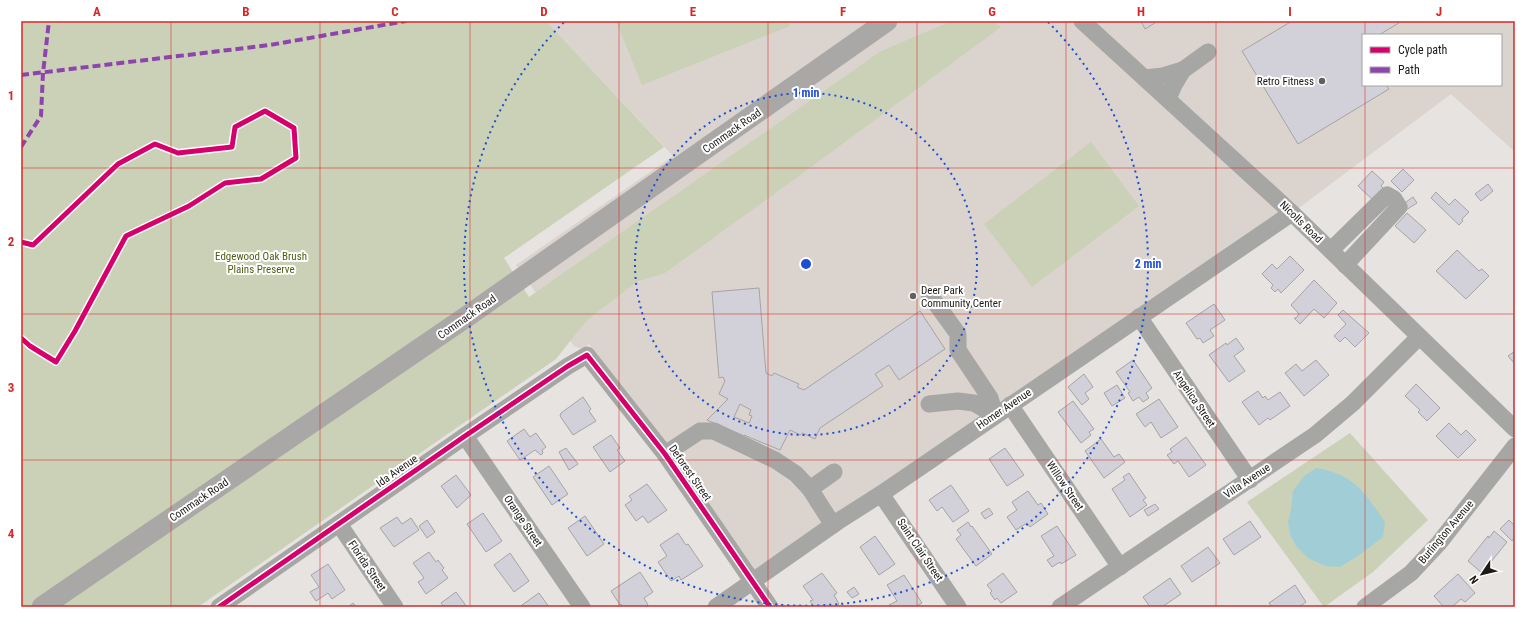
<svg xmlns="http://www.w3.org/2000/svg" width="1536" height="628" viewBox="0 0 1536 628" font-family="'Roboto Condensed',sans-serif">
	<rect width="100%" height="100%" fill="#e6e3e0"/>
	<path fill="#dbd3cd" fill-rule="evenodd" d="M546,21H1515V152L1451,94L1292,213L753,582L589,344L582,349L574,346L516,265L673,156ZM1363,35H1501V85H1363Z"/>
	<g fill="#cbd1b6">
		<path d="M21,21H546L664,147L504,258L529,297L881,51L952,21H990L1001,27L792,181L665,273L638,281L587,320L556,359L198,607H21Z"/>
		<path d="M616,21H788L790,26L642,85Z"/>
		<path d="M1091,142L1139,206L1032,287L984,224Z"/>
		<path d="M1350,433L1428,520L1373,572L1324,607L1247,502Z"/>
	</g>
	<path fill="#a1ced6" d="M1316,468C1354,474 1365,493 1385,522L1383,537L1358,556L1340,567L1325,566L1308,558L1296,546L1290,534L1288,522L1291,510L1293,491L1304,476Z"/>
	<g fill="#d2d0d8" stroke="#a6a4a4" fill-rule="evenodd">
		<path d="M1141,21H1158L1145,29Z"/>
		<path d="M1292,21H1402L1379,35H1363V85H1386L1389,89L1298,144L1242,51Z"/>
		<path d="M1403,169L1414,180L1402,192L1391,181Z"/>
		<path d="M1372,171L1384,182L1381,186L1383,188L1373,200L1358,186Z"/>
		<path d="M1488,184L1493,191L1481,201L1475,194Z"/>
		<path d="M1436,192L1449,205L1455,199L1469,212L1462,219L1463,221L1459,225L1431,198Z"/>
		<path d="M1413,197L1417,203L1406,210L1402,205Z"/>
		<path d="M1407,213L1426,230L1414,243L1395,226Z"/>
		<path d="M1457,250L1479,271L1482,269L1489,276L1466,299L1436,271Z"/>
		<path d="M1290,256L1304,270L1281,293L1278,289L1275,292L1271,288L1273,285L1262,274L1272,264L1277,269Z"/>
		<path d="M1314,280L1337,303L1324,318L1314,309L1300,324L1294,318H1296L1299,314L1291,305Z"/>
		<path d="M759,288L766,373L772,376L774,373L799,384L797,387L804,390L920,311L945,349L899,380L889,365L875,374L883,386L820,428L815,439L803,433L800,435L790,430L780,450L744,435V436L707,420L728,399L719,394L725,381L723,377L719,378L712,292ZM740,404L751,410L749,415L752,416L749,423L734,417Z"/>
		<path d="M1214,304L1225,320L1210,330L1214,336L1203,343L1200,338L1197,339L1186,323Z"/>
		<path d="M1343,310L1369,333L1355,347L1345,337L1340,342L1334,336L1346,324L1338,315Z"/>
		<path d="M1236,338L1244,349L1234,356L1245,371L1229,382L1209,355L1226,343L1227,345Z"/>
		<path d="M1515,351V364L1508,356Z"/>
		<path d="M1133,360L1152,388L1146,393L1149,398L1143,402L1139,397L1133,401L1128,393L1130,392L1116,372Z"/>
		<path d="M1316,360L1329,375L1304,396L1285,373L1296,364L1302,371Z"/>
		<path d="M1084,374L1093,387L1085,393L1089,399L1082,405L1068,387Z"/>
		<path d="M1416,384L1440,408L1427,421L1418,412L1420,410L1405,396Z"/>
		<path d="M1117,385L1125,398L1112,406L1104,393Z"/>
		<path d="M1258,391L1263,398L1265,396L1268,400L1280,392L1290,406L1270,420L1268,418L1259,425L1242,402Z"/>
		<path d="M583,397L591,409L589,411L596,421L573,435L560,416L561,413Z"/>
		<path d="M1159,399L1178,427L1161,438L1151,422L1145,427L1136,414Z"/>
		<path d="M1073,401L1094,429L1089,432L1091,435L1081,443L1058,412Z"/>
		<path d="M1449,423L1461,435L1466,430L1476,440L1458,458L1436,436Z"/>
		<path d="M524,429L530,437L536,433L546,447L542,450L543,453L541,455L535,450L520,460L507,441Z"/>
		<path d="M611,435L620,448L617,450L625,461L610,472L593,447Z"/>
		<path d="M1186,437L1206,465L1189,477L1178,461L1174,464L1167,455L1172,452L1170,449Z"/>
		<path d="M1101,439L1114,457L1119,454L1125,462L1104,478L1085,451Z"/>
		<path d="M566,448L578,464L569,470L559,452Z"/>
		<path d="M1005,448L1024,475L1007,486L989,459Z"/>
		<path d="M549,466L568,494L552,505L533,477Z"/>
		<path d="M1129,473L1146,498L1143,500L1147,505L1130,517L1112,489L1125,480L1123,477Z"/>
		<path d="M456,475L471,495L457,508L441,486Z"/>
		<path d="M647,484L667,510L648,523L643,516L636,521L625,505L632,500L629,496Z"/>
		<path d="M951,485L969,511L953,522L942,507L937,511L929,500Z"/>
		<path d="M1028,491L1038,505L1041,503L1048,514L1030,527L1027,523L1016,530L1007,517L1017,510L1012,502Z"/>
		<path d="M1155,504L1159,509L1148,516L1144,510Z"/>
		<path d="M989,508L993,514L985,519L981,513Z"/>
		<path d="M483,513L502,541L486,552L467,524Z"/>
		<path d="M585,516L604,544L587,556L568,528Z"/>
		<path d="M397,517L402,524L411,518L419,530L394,547L380,528Z"/>
		<path d="M427,520L435,532L427,538L419,526Z"/>
		<path d="M1509,520L1515,526V537L1512,541L1500,529Z"/>
		<path d="M1250,521L1261,537L1234,555L1223,539Z"/>
		<path d="M968,522L971,527L972,526L992,554L976,566L956,539L961,535L957,530Z"/>
		<path d="M1057,526L1076,555L1061,564L1060,562L1052,567L1047,560L1054,556L1041,536Z"/>
		<path d="M1494,531L1507,542L1482,573L1468,561L1488,536L1489,538Z"/>
		<path d="M678,533L686,545L688,544L703,566L681,580L679,576L671,581L658,562L667,556L660,545Z"/>
		<path d="M875,536L895,564L879,575L860,547Z"/>
		<path d="M1208,547L1220,563L1192,582L1181,566Z"/>
		<path d="M429,552L436,562L438,560L444,568L442,570L448,578L426,594L418,582L424,578L413,563Z"/>
		<path d="M510,553L529,581L514,592L494,565Z"/>
		<path d="M328,564L345,590L332,599L328,593L316,601L310,592L319,587L311,575Z"/>
		<path d="M640,572L653,592L644,598L648,605L645,607H623L621,604L620,605L611,591Z"/>
		<path d="M822,573L837,593L834,595L839,604L834,607H814L810,601L813,600L803,586Z"/>
		<path d="M1003,573L1017,592L1001,603L997,598L995,600L990,593L992,591L987,585Z"/>
		<path d="M1458,574L1475,593L1465,602L1461,599L1452,607H1444L1434,596Z"/>
		<path d="M904,575L922,603L915,607H890L889,605L897,601L887,585Z"/>
		<path d="M1170,578L1181,594L1162,607H1150L1143,597Z"/>
		<path d="M1295,585L1306,602L1299,607H1272L1269,603Z"/>
		<path d="M854,587L859,594L852,598L847,592Z"/>
		<path d="M456,592L467,607H444L441,603Z"/>
		<path d="M539,593L549,607H523L522,605Z"/>
		<path d="M353,603L356,607H348Z"/>
	</g>
	<g fill="none" stroke-linecap="round" stroke-linejoin="round">
		<g stroke="#a6a6a4" stroke-width="17">
			<path d="M1082,21L1292,213L1515,429"/>
			<path d="M1183,70L1208,52"/>
			<path d="M1145,78L1163,76L1183,70L1174,85L1168,99"/>
			<path d="M1331,250L1387,195L1394,199L1399,207L1345,265"/>
			<path d="M929,294L958,334V350L990,398L995,415"/>
			<path d="M1139,317L1250,480"/>
			<path d="M929,404L958,401L974,403L995,415"/>
			<path d="M1010,405L1120,567"/>
			<path d="M465,436L582,607"/>
			<path d="M665,454L700,431H714L775,460L796,474L810,489L834,472"/>
			<path d="M810,489L833,525"/>
			<path d="M881,494L958,607"/>
			<path d="M339,524L395,607"/>
			<path d="M219,607L465,436L568,366L587,355L665,454L770,607"/>
			<path d="M716,607L840,520L881,494L1292,213"/>
			<path d="M1060,607L1315,435L1353,403L1419,337"/>
			<path d="M1365,607L1411,573L1439,543L1515,446"/>
		</g>
		<path stroke="#aaa8a6" stroke-width="21" d="M42,607L469,315L887,21"/>
		<g stroke="#8e44ad" stroke-width="4" stroke-dasharray="8 4" stroke-linecap="butt">
			<path d="M21,75L270,45L406,21"/>
			<path d="M21,147L41,116L43,73L49,21"/>
		</g>
		<g stroke="#fff" stroke-width="8">
			<g id="cycleway">
				<path d="M21,242L33,245L118,164L155,144L178,153L232,147L235,127L265,111L294,128L296,158L261,179L225,183L189,206L126,236L75,331L56,362L30,346L21,338"/>
				<path d="M219,607L465,436L568,366L587,355L665,454L770,607"/>
			</g>
		</g>
		<use href="#cycleway" stroke="#d6006c" stroke-width="5"/>
	</g>
	<path fill="none" stroke="#d62828" stroke-width="1" stroke-opacity="0.55" d="M171,21V607M320,21V607M470,21V607M619,21V607M768,21V607M917,21V607M1066,21V607M1216,21V607M1365,21V35M1365,85V607M21,168H1515M21,314H1515M21,460H1515"/>
	<g fill="none" stroke="#1d4ed8" stroke-width="2" stroke-dasharray="2 4">
		<circle cx="806" cy="264" r="171"/>
		<path d="M1048 22A342 342 0 1 1 564 22"/>
	</g>
	<g fill="#63615f" stroke="#fff" stroke-width="1.5">
		<circle cx="1322" cy="81" r="4"/>
		<circle cx="913" cy="296" r="4"/>
	</g>
	<g text-anchor="middle" dominant-baseline="central" stroke-width="4" stroke-linejoin="round" paint-order="stroke">
		<g font-size="11" fill="#1d1b19" stroke="#fff" text-anchor="end">
			<text x="1314" y="81">Retro Fitness</text>
			<text x="921" y="290" text-anchor="start">Deer Park<tspan x="921" dy="13">Community Center</tspan></text>
		</g>
		<g font-size="11" fill="#1d1b19" stroke="#fff">
			<text transform="translate(732 131) rotate(-35)">Commack Road</text>
			<text transform="translate(1301 222) rotate(44)">Nicolls Road</text>
			<text transform="translate(467 317) rotate(-35)">Commack Road</text>
			<text transform="translate(1194 399) rotate(56)">Angelica Street</text>
			<text transform="translate(1004 409) rotate(-34)">Homer Avenue</text>
			<text transform="translate(397 471) rotate(-35)">Ida Avenue</text>
			<text transform="translate(690 473) rotate(55)">Deforest Street</text>
			<text transform="translate(1247 481) rotate(-34)">Villa Avenue</text>
			<text transform="translate(1065 486) rotate(56)">Willow Street</text>
			<text transform="translate(199 500) rotate(-34)">Commack Road</text>
			<text transform="translate(523 521) rotate(56)">Orange Street</text>
			<text transform="translate(1446 532) rotate(-50)">Burlington Avenue</text>
			<text transform="translate(920 550) rotate(56)">Saint Clair Street</text>
			<text transform="translate(367 566) rotate(56)">Florida Street</text>
		</g>
		<g font-size="11" fill="#4f6014" stroke="#fff">
			<text x="261" y="256">Edgewood Oak Brush<tspan x="261" dy="13">Plains Preserve</tspan></text>
		</g>
	</g>
	<circle cx="806" cy="264" r="6" fill="#1d4ed8" stroke="#fff" stroke-width="2"/>
	<g font-size="12" text-anchor="middle" font-weight="bold" fill="#1d4ed8" stroke="#fff" stroke-width="4" stroke-linejoin="round" paint-order="stroke">
		<text x="806" y="97">1 min</text>
		<text x="1148" y="268">2 min</text>
	</g>
	<rect width="1536" height="628" fill="none" stroke="#ffffff" stroke-width="44"/>
	<rect x="1362" y="34" width="140" height="52" fill="#ffffff" stroke="#a5a4a3"/>
	<rect x="1370" y="47" width="20" height="6" fill="#d6006c" stroke="#a5a4a3"/>
	<text x="1398" y="54" font-size="12" fill="#1d1b19">Cycle path</text>
	<rect x="1370" y="67" width="20" height="6" fill="#8e44ad" stroke="#a5a4a3"/>
	<text x="1398" y="74" font-size="12" fill="#1d1b19">Path</text>
	<g transform="translate(1482 574) rotate(235)" stroke="#ffffff" stroke-width="3" paint-order="stroke">
	<path d="M0-3L7 15L0 10L-7 15Z" fill="#1d1b19"/>
	<text y="-6" font-size="11" font-weight="bold" text-anchor="middle" fill="#1d1b19">N</text>
	</g>
	<rect x="22" y="22" width="1492" height="584" fill="none" stroke="#d62828" stroke-width="1.5"/>
	<g font-size="13" text-anchor="middle" font-weight="bold" fill="#d62828">
		<text x="97" y="16">A</text>
		<text x="246" y="16">B</text>
		<text x="395" y="16">C</text>
		<text x="544" y="16">D</text>
		<text x="693" y="16">E</text>
		<text x="843" y="16">F</text>
		<text x="992" y="16">G</text>
		<text x="1141" y="16">H</text>
		<text x="1290" y="16">I</text>
		<text x="1439" y="16">J</text>
		<text x="11" y="100">1</text>
		<text x="11" y="246">2</text>
		<text x="11" y="392">3</text>
		<text x="11" y="538">4</text>
	</g>
</svg>
